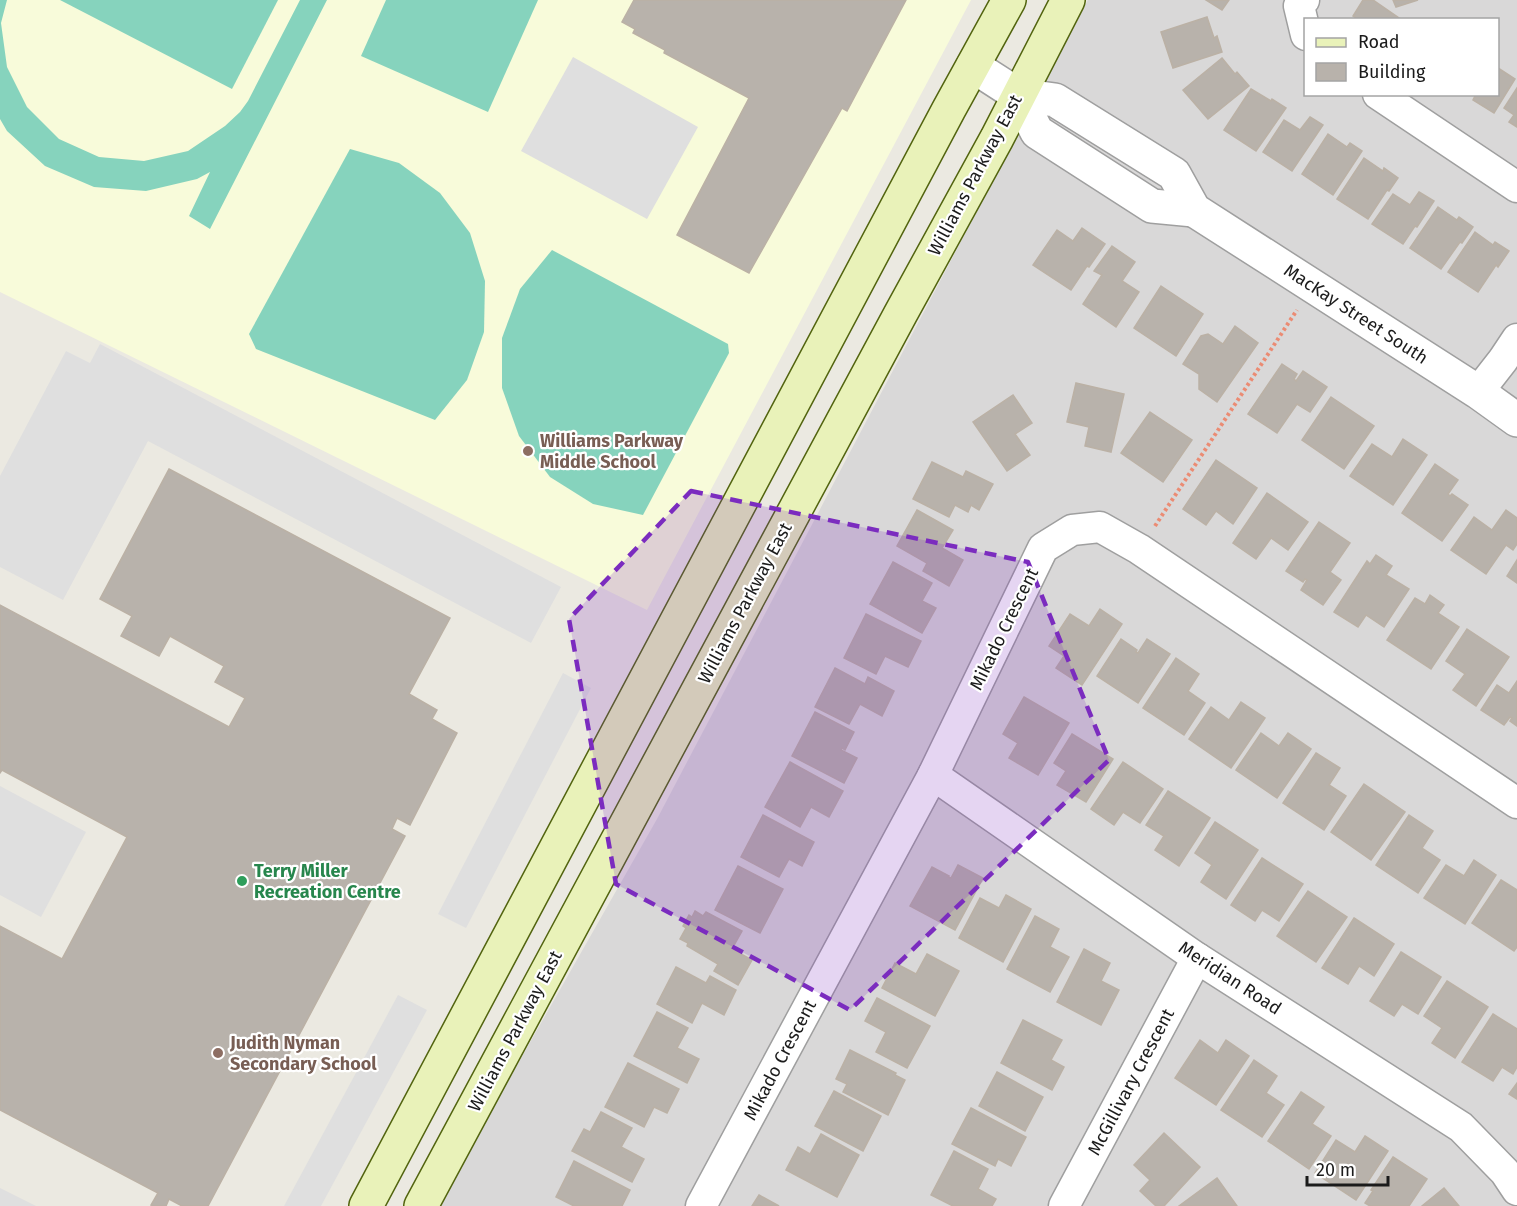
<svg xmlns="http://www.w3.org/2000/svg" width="1517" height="1206" viewBox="0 0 1517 1206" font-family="'Fira Sans',sans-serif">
	<rect width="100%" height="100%" fill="#ebe9e1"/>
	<path fill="#d9d8d8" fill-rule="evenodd" d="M1088,0H1517V1206H437L657,819ZM1306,20H1498V94H1306Z"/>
	<path fill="#f8fbda" d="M0,0H971L647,610L0,292Z"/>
	<g fill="#86d3bd">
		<path d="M0,0H7L1,23L7,67L27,107L59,139L99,157L144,161L188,151L225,126L240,112L248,101L300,0H327L210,229L189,216L210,172L197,179L146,191L94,187L45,166L7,131L0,119Z"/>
		<path d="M60,0H278L232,89Z"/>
		<path d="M386,0H538L488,112L361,56Z"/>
		<path d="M350,149L399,163L440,193L470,233L485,281L484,332L467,380L435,420L256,349L249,334Z"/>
		<path d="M552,250L728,344L729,353L643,515L593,504L550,477L519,436L502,388V338L520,289Z"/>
	</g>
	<g fill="#dfdfdf">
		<path d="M573,57L698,127L647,219L521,151Z"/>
		<path d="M100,344L561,587L531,643L148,441L63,600L0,567V476L66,351L90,363Z"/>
		<path d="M563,673L591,688L466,928L438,914Z"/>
		<path d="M0,786L86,832L41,917L0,895Z"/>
		<path d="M398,995L427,1010L321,1206H284Z"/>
		<path d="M0,1188L36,1206H0Z"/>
	</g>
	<g fill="#b8b2ab" stroke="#bbb1a5" stroke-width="1.5">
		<path d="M634,0H906L847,111L842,108L749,273L677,235L749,98L664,53L665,50L633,33L635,29L622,22Z"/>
		<path d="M1206,0H1229L1222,10Z"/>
		<path d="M1363,0H1373L1402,20H1359L1353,16Z"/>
		<path d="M1393,0H1418L1396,7Z"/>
		<path d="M1207,17L1214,38L1217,36L1222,52L1173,68L1161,32Z"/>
		<path d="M1222,58L1235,74L1237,72L1249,86L1208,119L1183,90Z"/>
		<path d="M1498,68L1515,79L1494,113L1473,100L1476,94H1498Z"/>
		<path d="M1517,88V127L1509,122L1514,115L1504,108Z"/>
		<path d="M1251,89L1271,101L1272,99L1286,108L1256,151L1224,130Z"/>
		<path d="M1310,117L1323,125L1292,171L1263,152L1284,120L1300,130Z"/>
		<path d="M1328,134L1347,147L1350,143L1362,151L1333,195L1302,174Z"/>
		<path d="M1364,158L1383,171L1384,168L1398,178L1389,191L1387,190L1368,219L1337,199Z"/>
		<path d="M1419,192L1434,201L1417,227L1415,226L1403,244L1372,224L1393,194L1410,205Z"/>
		<path d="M1438,207L1457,220L1459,217L1473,227L1462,243L1460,242L1441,269L1410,248Z"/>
		<path d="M1082,228L1105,244L1089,267L1087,266L1071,290L1033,265L1057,230L1073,241Z"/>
		<path d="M1475,232L1493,245L1495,242L1509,251L1498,267L1496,265L1478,292L1448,272Z"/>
		<path d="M1112,246L1135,262L1122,281L1139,292L1116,327L1083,304L1102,275L1094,271Z"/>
		<path d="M1161,286L1203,314L1176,356L1134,328Z"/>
		<path d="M1235,326L1258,343L1217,402L1199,389V374L1183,364L1201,336L1208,334L1223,344Z"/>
		<path d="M1282,364L1297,374L1294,379L1296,381L1303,371L1327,387L1310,412L1297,404L1277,433L1248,414Z"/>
		<path d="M1076,383L1124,394L1111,452L1085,446L1089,427L1067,422Z"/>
		<path d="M1013,395L1032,423L1015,434L1030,455L1007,471L973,422Z"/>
		<path d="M1331,397L1374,426L1344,469L1302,440Z"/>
		<path d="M1150,412L1192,440L1163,482L1121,453Z"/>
		<path d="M1403,439L1427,455L1393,505L1350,476L1372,444L1392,457Z"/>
		<path d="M1216,460L1257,488L1233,524L1216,511L1206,525L1183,509Z"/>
		<path d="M932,462L963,477L966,471L993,484L979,510L971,505L968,512L955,505L949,517L913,499Z"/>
		<path d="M1435,464L1458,480L1448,494L1450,496L1452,494L1468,505L1442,541L1402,513Z"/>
		<path d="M169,469L450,618L409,694L437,710L432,719L457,733L410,825L397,818L392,829L405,836L208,1206H182L169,1199L166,1206H154L151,1205L158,1193L0,1110V926L62,959L127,837L2,770L0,773V605L229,727L245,698L215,682L224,666L170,636L159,656L121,636L132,616L100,599Z"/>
		<path d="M1267,493L1308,522L1288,550L1271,538L1256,559L1233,543Z"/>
		<path d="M917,510L953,530L942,548L963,560L949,586L923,571L927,563L897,546Z"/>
		<path d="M1506,510L1517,518V544L1513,550L1506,545L1486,574L1451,550L1474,517L1492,530Z"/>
		<path d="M1319,522L1350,543L1330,572L1341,580L1323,605L1301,590L1307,580L1305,579L1303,582L1286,571Z"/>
		<path d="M1376,555L1392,566L1386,575L1409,589L1384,627L1366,615L1358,627L1334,612L1367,561L1370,564Z"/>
		<path d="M1517,560V583L1507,576Z"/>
		<path d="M893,562L932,583L922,601L936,608L922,633L870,604Z"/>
		<path d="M1430,595L1444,605L1438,613L1459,627L1431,669L1387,640L1415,598L1425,604Z"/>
		<path d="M1100,609L1122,624L1082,685L1056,668L1064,656L1049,646L1070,614L1089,626Z"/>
		<path d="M866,614L921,641L908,667L885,656L876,674L844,658Z"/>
		<path d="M1467,629L1509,657L1476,706L1453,690L1465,674L1446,661Z"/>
		<path d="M1121,639L1137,650L1136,652L1138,653L1147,639L1170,654L1138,703L1097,676Z"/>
		<path d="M1176,658L1199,674L1188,691L1205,703L1184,735L1143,708Z"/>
		<path d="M835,668L865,684L868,677L894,691L882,716L860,704L849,724L815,707Z"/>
		<path d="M1517,681V726L1510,721L1512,718L1510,717L1504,725L1481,710L1497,685L1509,693Z"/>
		<path d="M1024,697L1069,723L1038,775L1009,758L1018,743L1003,734Z"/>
		<path d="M1241,702L1265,718L1231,768L1189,739L1211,707L1229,720Z"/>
		<path d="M815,712L854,732L845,750L842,748L841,750L857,758L844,783L792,756Z"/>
		<path d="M1261,733L1279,746L1288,733L1311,749L1277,798L1236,770Z"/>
		<path d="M1072,734L1113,759L1086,802L1057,785L1066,771L1054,763Z"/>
		<path d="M1316,753L1340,768L1329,785L1346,796L1324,830L1283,803Z"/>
		<path d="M790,762L843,791L829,817L811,807L800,827L765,807Z"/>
		<path d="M1123,762L1163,789L1140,823L1123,812L1114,825L1091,809Z"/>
		<path d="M1364,784L1405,812L1371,860L1331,832Z"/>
		<path d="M1168,791L1210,818L1179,866L1155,850L1164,836L1146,825Z"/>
		<path d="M763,815L814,842L802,866L789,859L779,877L741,857Z"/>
		<path d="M1409,815L1433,831L1422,848L1440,860L1418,893L1376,865Z"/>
		<path d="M1215,822L1258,850L1226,899L1201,882L1212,865L1195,853Z"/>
		<path d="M1262,858L1303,884L1279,921L1262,910L1255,921L1231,905Z"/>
		<path d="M1474,860L1496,875L1465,924L1424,898L1446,865L1464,876Z"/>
		<path d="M958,865L983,878L955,930L910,906L932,867L949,876L948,877L951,878Z"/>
		<path d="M738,866L783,889L760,933L715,910Z"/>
		<path d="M1501,880L1517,890V947L1514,951L1472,923Z"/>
		<path d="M1308,891L1347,917L1316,962L1277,936Z"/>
		<path d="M1006,895L1031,909L1003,962L959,938L980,898L999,908Z"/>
		<path d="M695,911L703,916L706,912L742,931L732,949L752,960L738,985L714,971L718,964L687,946L688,943L680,939L686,928L683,926L689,915L692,917Z"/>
		<path d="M1035,916L1059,929L1050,947L1069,957L1050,992L1007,969Z"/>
		<path d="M1354,918L1394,944L1374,976L1359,966L1348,984L1322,968Z"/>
		<path d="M1084,949L1110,963L1101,981L1119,990L1101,1025L1057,1002Z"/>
		<path d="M1401,952L1441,977L1418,1014L1402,1004L1394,1016L1370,1001Z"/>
		<path d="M927,954L959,971L935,1016L882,988L895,963L916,974Z"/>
		<path d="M676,967L706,983L710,976L736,990L724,1015L702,1003L692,1023L657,1004Z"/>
		<path d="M1447,981L1488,1007L1455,1058L1432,1043L1442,1028L1424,1016Z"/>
		<path d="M877,998L930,1026L907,1068L876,1052L886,1032L865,1021Z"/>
		<path d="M657,1012L688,1028L677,1048L699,1059L687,1083L634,1056Z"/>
		<path d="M1493,1014L1517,1029V1067L1513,1074L1502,1067L1493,1081L1462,1062Z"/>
		<path d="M1023,1020L1062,1040L1051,1060L1064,1067L1052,1090L1001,1063Z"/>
		<path d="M1200,1040L1218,1053L1226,1040L1249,1056L1216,1105L1175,1078Z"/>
		<path d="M850,1050L896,1073L895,1075L905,1080L888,1115L843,1092L847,1084L836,1079Z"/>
		<path d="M1254,1060L1277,1076L1266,1093L1284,1105L1262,1137L1221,1110Z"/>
		<path d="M628,1063L679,1089L667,1113L654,1107L644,1127L605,1107Z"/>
		<path d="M997,1072L1043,1097L1025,1131L979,1106Z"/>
		<path d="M1517,1083V1099L1509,1094Z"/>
		<path d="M834,1091L881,1116L863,1151L815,1126Z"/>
		<path d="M1301,1092L1324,1107L1312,1124L1331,1136L1309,1169L1268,1141Z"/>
		<path d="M971,1108L1026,1137L1011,1166L998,1159L995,1166L952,1144Z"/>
		<path d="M601,1112L632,1128L621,1147L644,1159L632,1182L572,1151L584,1129L590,1132Z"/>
		<path d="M1164,1133L1200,1167L1164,1206H1156L1140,1191L1150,1180L1134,1165Z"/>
		<path d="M821,1134L859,1155L837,1197L786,1170L798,1147L810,1154Z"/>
		<path d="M1365,1136L1388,1151L1356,1200L1315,1173L1336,1140L1355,1152Z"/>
		<path d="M954,1151L988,1169L978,1189L996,1199L992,1206H953L931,1195Z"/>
		<path d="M1393,1157L1427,1179L1409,1206H1370L1365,1203L1373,1191L1371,1190Z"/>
		<path d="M574,1161L630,1190L622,1206H574L556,1197Z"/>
		<path d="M1217,1178L1237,1206H1179Z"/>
		<path d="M1444,1188L1459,1206H1422Z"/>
		<path d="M759,1195L779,1206H752Z"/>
	</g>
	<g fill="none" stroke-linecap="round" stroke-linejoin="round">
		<g stroke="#9f9f9f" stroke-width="33">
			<g id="minor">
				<path d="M1304,0L1299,6L1306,35"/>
				<path d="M1378,94L1517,187"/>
				<path d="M1478,392L1503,360L1517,339"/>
				<path d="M933,775L1197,958L1461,1127L1505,1172L1517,1190"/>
				<path d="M701,1206L933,775L1043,548L1072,530L1100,527L1139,549L1517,803"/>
				<path d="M1064,1206L1197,958"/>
			</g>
		</g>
		<g stroke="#9f9f9f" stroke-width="36">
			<g id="tertiary">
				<path d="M973,66L1018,95L1055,100L1174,174L1194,210L1478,392L1517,420"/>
				<path d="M1018,95L1037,132L1152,206L1194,210"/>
			</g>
		</g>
		<g stroke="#52640f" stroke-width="36">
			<g id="secondary">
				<path d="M366,1206L949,109L1009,0"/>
				<path d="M421,1206L901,313L997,138L1068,0"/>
			</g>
		</g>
		<path stroke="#eb8b73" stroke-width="4" stroke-dasharray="3 3" stroke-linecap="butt" d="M1155,526L1297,310"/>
		<use href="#minor" stroke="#fff" stroke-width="30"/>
		<use href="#tertiary" stroke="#fff" stroke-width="33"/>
		<use href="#secondary" stroke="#e9f2b9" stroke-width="33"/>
	</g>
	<path fill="#7b2cbf" fill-opacity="0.2" stroke="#7b2cbf" stroke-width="4.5" stroke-dasharray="12 8" stroke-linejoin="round" d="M691,491L1028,562L1109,760L850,1010L616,884L569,619Z"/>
	<g fill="#8d6e63" stroke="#fff" stroke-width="2">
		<circle cx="528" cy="451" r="6"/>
		<circle cx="218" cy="1053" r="6"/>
	</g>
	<circle fill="#2e9e5b" stroke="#fff" stroke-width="2" cx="242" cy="881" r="6"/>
	<g text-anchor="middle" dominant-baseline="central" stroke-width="4.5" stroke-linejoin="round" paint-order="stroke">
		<g font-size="18" fill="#1b1b1b" stroke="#fff">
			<text transform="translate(975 175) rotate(-62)">Williams Parkway East</text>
			<text transform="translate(1356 314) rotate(33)">MacKay Street South</text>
			<text transform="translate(745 603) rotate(-62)">Williams Parkway East</text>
			<text transform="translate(1004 629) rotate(-64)">Mikado Crescent</text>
			<text transform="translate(1230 978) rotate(33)">Meridian Road</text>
			<text transform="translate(515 1031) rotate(-62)">Williams Parkway East</text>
			<text transform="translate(780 1060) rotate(-62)">Mikado Crescent</text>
			<text transform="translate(1131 1082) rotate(-62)">McGillivary Crescent</text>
		</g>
		<g font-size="18" font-weight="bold" fill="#785e54" stroke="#fff" text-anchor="start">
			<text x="540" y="441">Williams Parkway<tspan x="540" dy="21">Middle School</tspan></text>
			<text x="230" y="1043">Judith Nyman<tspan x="230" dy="21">Secondary School</tspan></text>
		</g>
		<g font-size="18" font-weight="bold" fill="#27864d" stroke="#fff" text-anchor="start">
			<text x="254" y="871">Terry Miller<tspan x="254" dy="21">Recreation Centre</tspan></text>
		</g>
	</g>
	<rect x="1304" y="18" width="195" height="78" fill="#ffffff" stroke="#a4a4a4" stroke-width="1.5"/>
	<rect x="1316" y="38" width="30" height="9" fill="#e9f2b9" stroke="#a4a4a4" stroke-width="1.5"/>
	<text x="1358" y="48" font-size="18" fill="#1b1b1b">Road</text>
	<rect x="1316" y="63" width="30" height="18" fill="#b8b2ab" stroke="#a4a4a4" stroke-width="1.5"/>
	<text x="1358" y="78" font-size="18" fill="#1b1b1b">Building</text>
	<path d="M1307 1176v9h81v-9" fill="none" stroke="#1b1b1b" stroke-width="3"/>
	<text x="1316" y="1176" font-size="18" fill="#1b1b1b" stroke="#ffffff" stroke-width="4.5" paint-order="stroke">20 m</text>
</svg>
